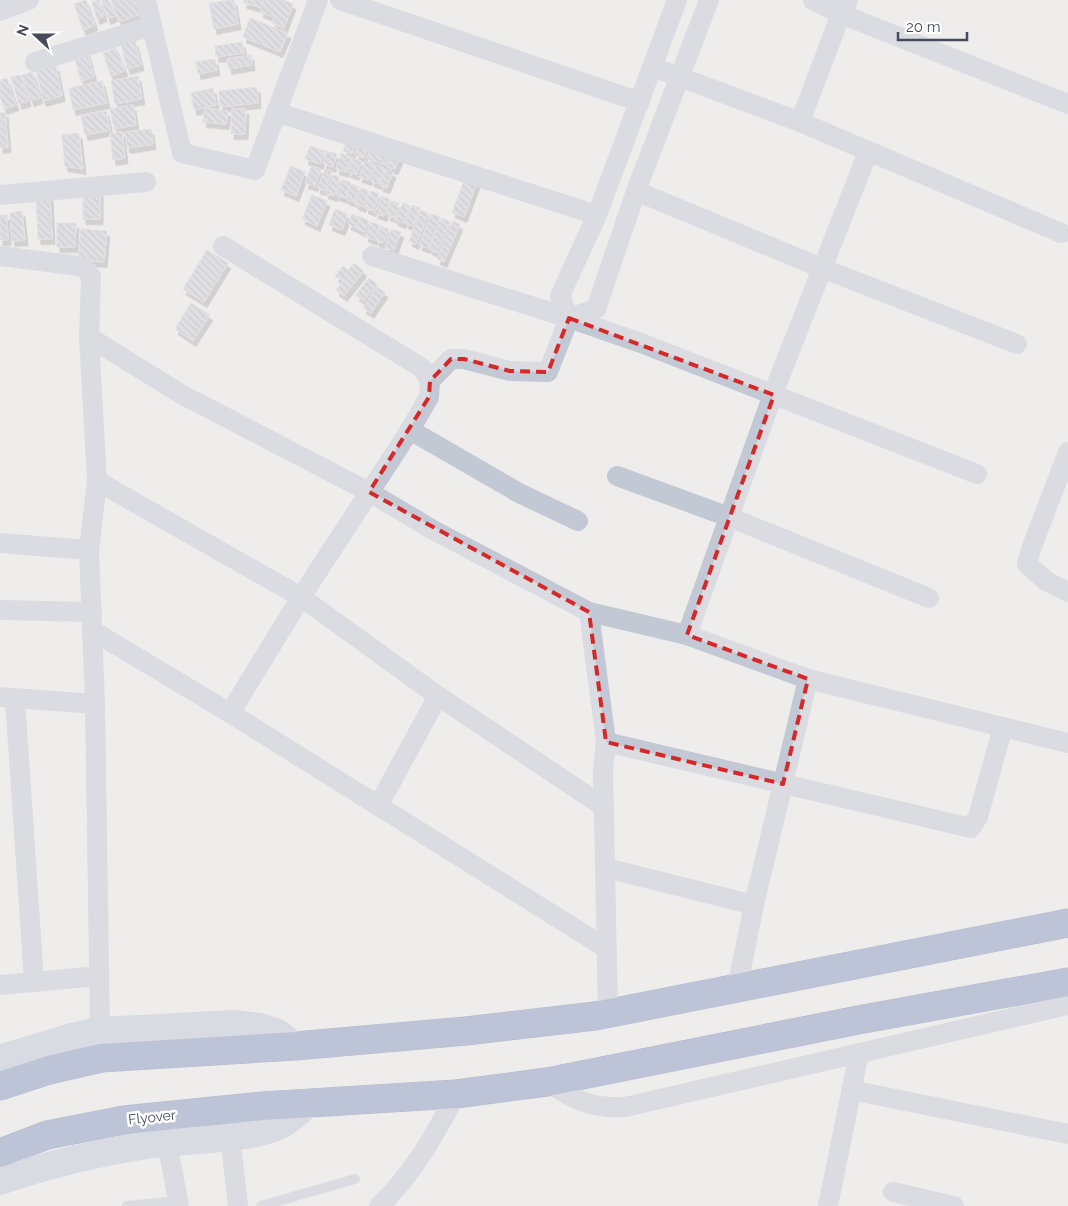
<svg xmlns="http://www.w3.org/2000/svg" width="1068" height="1206" viewBox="0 0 1068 1206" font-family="Raleway,sans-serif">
	<defs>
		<pattern id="building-back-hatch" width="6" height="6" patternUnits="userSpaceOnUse" patternTransform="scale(1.25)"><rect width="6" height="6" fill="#cccdd5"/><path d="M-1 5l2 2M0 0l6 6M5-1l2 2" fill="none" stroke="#a7a8b0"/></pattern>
		<filter id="shadow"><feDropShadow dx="3" dy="5.5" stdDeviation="0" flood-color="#0004"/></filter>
	</defs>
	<rect width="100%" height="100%" fill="#efedec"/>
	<g fill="url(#building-back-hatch)" stroke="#d0d1d9" filter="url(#shadow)">
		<path d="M86,0L95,25L83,30L74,4Z"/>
		<path d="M99,0L104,16L97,19L92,2Z"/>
		<path d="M101,0H109L115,16L108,19Z"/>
		<path d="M111,0H142L146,12L119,22Z"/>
		<path d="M234,0L238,24L214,29L209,3Z"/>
		<path d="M244,0H264L262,8L244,3Z"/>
		<path d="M264,0H283L293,4L284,28L272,23L274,17L260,12Z"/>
		<path d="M250,18L288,33L280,52L243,37Z"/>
		<path d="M135,41L141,65L127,69L121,44Z"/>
		<path d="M242,42L244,53L216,57L215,46Z"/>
		<path d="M116,48L125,71L111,76L103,53Z"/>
		<path d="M87,51L94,77L81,81L74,55Z"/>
		<path d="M251,55L252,65L229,69L227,59Z"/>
		<path d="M215,59L217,70L198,74L196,62Z"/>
		<path d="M56,66L62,96L43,101L36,70Z"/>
		<path d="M32,72L40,98L31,101L22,75Z"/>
		<path d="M21,75L28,101L19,104L11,77Z"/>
		<path d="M138,76L142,99L115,104L111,81Z"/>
		<path d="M7,78L16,105L4,109L0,96V80Z"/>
		<path d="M102,81L107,103L73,110L69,88Z"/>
		<path d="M257,87L258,103L220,107L219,91Z"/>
		<path d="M213,88L216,105L194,110L191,93Z"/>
		<path d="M133,105L136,125L114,129L110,109Z"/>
		<path d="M205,108L228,111L226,124L203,122Z"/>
		<path d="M232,109H246L245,134H231Z"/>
		<path d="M106,111L110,130L85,135L81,116Z"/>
		<path d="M5,112L8,147L0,148V113Z"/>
		<path d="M151,129L153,144L127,148L125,132Z"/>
		<path d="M122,132L125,158L113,160L110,133Z"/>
		<path d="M79,133L83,169L65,166L62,135Z"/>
		<path d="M347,140L356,143L352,154L343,151Z"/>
		<path d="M359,144L368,146L364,158L355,155Z"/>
		<path d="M310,146L325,151L320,164L305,159Z"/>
		<path d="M371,146L389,151L386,165L367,159Z"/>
		<path d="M327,151L337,154L333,167L323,164Z"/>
		<path d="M393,152L401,155L395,169L387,167Z"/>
		<path d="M341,153L351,157L346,172L336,169Z"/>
		<path d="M353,158L362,161L356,175L348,172Z"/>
		<path d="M365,161L374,164L369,180L359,177Z"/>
		<path d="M376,165L384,168L379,184L371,181Z"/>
		<path d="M291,166L305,172L296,196L281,190Z"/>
		<path d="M312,166L321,169L315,186L305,183Z"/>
		<path d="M325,169L332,171L324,190L317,188Z"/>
		<path d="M386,169L393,172L387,188L380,186Z"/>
		<path d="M333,175L340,177L334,196L325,193Z"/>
		<path d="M465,178L477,182L464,217L452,212Z"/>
		<path d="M342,179L351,183L345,198L336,195Z"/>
		<path d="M351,184L359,187L354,202L346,199Z"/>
		<path d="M361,188L369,191L363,207L355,204Z"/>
		<rect x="83" y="191" width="17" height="28"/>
		<path d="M371,191L379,194L373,211L365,208Z"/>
		<path d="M50,195L52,239H38L36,196Z"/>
		<path d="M312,195L327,201L317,226L302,219Z"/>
		<path d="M381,196L390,199L384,216L375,213Z"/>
		<path d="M391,201L399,203L395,218L387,215Z"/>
		<path d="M403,203L410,206L403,223L395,220Z"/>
		<path d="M412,205L420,208L413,226L405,223Z"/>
		<path d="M335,209L348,214L342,230L329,225Z"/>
		<path d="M421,210L429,213L416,244L409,241Z"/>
		<path d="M22,211L25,240L12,241L10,213Z"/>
		<path d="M352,214L360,217L356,228L348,224Z"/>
		<path d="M431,214L440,217L428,248L419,245Z"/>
		<path d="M0,215H7L8,240H0Z"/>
		<path d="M361,217L369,221L364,232L356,228Z"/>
		<path d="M442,218L450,222L437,253L429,249Z"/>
		<path d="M453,221L460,224L444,262L437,259Z"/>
		<path d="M371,222L380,225L374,240L365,236Z"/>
		<path d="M57,223H76L75,247H57Z"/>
		<path d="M381,226L389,229L383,243L376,241Z"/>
		<path d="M81,229L107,231L104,262L78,260Z"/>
		<path d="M391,229L401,232L394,251L385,247Z"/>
		<path d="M207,250L228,263L204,302L183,289Z"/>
		<path d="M354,263L364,271L344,296L336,290L343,281L335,276L343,266L348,270Z"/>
		<path d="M369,278L377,284L364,301L356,295Z"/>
		<path d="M377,287L385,292L371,313L363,308Z"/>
		<path d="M191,303L210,315L193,341L175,329Z"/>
	</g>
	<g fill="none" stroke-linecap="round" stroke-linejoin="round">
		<g stroke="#6e7da8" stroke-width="29">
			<g id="highway">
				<path d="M0,1086L49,1070L101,1058L295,1046L466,1031L595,1016L1068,923"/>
				<path d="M0,1153L47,1135L124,1120L262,1106L456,1094L547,1082L858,1020L1068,982"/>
			</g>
		</g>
		<g stroke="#c2c8d4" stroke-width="10">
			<path d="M127,1206L178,1201"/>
			<path d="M261,1206L355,1179"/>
		</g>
		<g stroke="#c2c8d4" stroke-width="20">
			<path d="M146,0L182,153L255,170L318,0"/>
			<path d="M340,0L640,102"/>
			<path d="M813,0L841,14L800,122L1061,233"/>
			<path d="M848,0L841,14L1068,104"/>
			<path d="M0,11L29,0"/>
			<path d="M35,62L152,26"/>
			<path d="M653,67L800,122"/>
			<path d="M276,112L597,215"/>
			<path d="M636,191L824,269L1017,344"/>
			<path d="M0,195L146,182"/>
			<path d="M223,246L422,368L430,381L429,397L410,430L301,597L230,713"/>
			<path d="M0,256L79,266L86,270L91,276L89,337"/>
			<path d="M372,256L569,318L641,343L977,474"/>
			<path d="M569,318L596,309L636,191L709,0"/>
			<path d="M430,381L451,359H464L510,371L548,372L569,318L560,296L597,215L677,0"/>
			<path d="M410,430L519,493L578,521"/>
			<path d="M1068,452L1031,549L1027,564L1046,581L1068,592"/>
			<path d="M617,476L729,517L929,598"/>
			<path d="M97,481L301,597L438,696L604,807"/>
			<path d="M0,543L89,550"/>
			<path d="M0,610L92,612"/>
			<path d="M589,612L687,635L808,679L1068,743"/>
			<path d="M93,631L230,713L606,948"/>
			<path d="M687,635L776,386L868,152"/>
			<path d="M0,697L95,704"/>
			<path d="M15,699L34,981"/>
			<path d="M606,742L971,828L978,817L1003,727"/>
			<path d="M378,806L438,696"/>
			<path d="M606,868L754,905"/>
			<path d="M0,985L98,976"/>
			<path d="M737,988L754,905L808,679"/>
			<path d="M100,1031L95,704L89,550L97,481L89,337L181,394L369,492L435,531L589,612L606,742L603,769L608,1014"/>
			<path d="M547,1082C575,1100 592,1109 625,1107L1068,1005"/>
			<path d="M851,1090L1068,1134"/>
			<path d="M230,1136L238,1206"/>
			<path d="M167,1142L179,1206"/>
			<path d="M893,1192L954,1206"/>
			<path d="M379,1206C413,1174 435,1135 456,1094"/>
			<path d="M828,1206L859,1053"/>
		</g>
		<g stroke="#bfc5d6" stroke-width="28">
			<path d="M0,1059L71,1037L100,1031L233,1024L260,1027L278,1033L295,1046"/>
			<path d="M0,1181C49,1164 97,1153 147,1145C186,1139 245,1141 278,1126C289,1122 299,1111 308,1103"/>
		</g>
		<use href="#highway" stroke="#8392bd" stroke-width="28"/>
	</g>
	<path d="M0 0H1068V1206H0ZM569,318L774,395L687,635L808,679L783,784L606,742L589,612L369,492L429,397L430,381L451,359H464L510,371L548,372Z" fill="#efedec" fill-opacity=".55" fill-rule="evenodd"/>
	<path fill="none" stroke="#d62828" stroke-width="4" stroke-dasharray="10 6" stroke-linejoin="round" d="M569,318L774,395L687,635L808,679L783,784L606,742L589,612L369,492L429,397L430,381L451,359H464L510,371L548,372Z"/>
	<g text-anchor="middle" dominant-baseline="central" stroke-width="5" stroke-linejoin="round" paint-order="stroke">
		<g font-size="14" fill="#454b5a" stroke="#fff">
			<text transform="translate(152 1117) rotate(-6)">Flyover</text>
		</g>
	</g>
	<g transform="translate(35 35) rotate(291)" stroke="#ffffff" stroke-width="4" paint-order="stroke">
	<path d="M0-4L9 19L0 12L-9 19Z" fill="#454b5a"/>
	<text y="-8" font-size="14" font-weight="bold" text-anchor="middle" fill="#454b5a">N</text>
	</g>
	<path d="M898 32v8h69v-8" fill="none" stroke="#454b5a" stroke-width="2.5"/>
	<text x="906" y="32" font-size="15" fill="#454b5a" stroke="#ffffff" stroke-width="4" paint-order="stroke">20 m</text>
</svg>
